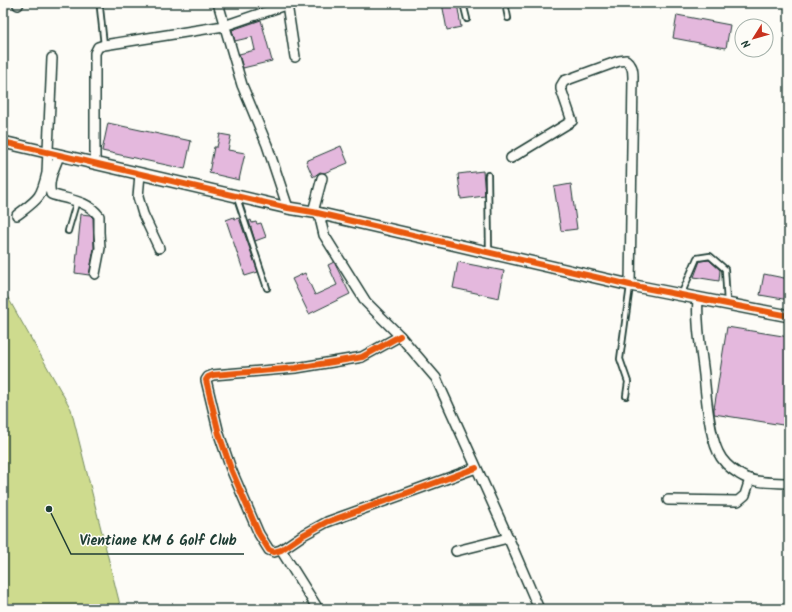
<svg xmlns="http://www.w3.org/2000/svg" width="792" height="612" viewBox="0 0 792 612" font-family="Kalam,sans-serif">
	<rect width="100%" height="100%" fill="#fdfcf7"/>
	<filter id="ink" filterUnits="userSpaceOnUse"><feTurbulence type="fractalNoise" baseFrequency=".025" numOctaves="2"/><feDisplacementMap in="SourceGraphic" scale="8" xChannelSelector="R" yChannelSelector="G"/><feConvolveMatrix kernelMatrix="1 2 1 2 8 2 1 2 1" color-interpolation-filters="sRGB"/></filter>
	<g filter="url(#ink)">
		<path fill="#cedb8e" stroke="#768c61" d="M3,289L71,409L121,609H3Z"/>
		<g fill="#e4b8dd" stroke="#1f3d34">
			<path d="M442,3H457L461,27L447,30Z"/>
			<path d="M677,15L730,25L726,48L673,38Z"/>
			<path d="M261,20L272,61L243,68L239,54L255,50L252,37L235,41L232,30Z"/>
			<path d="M108,123L191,141L185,169L102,151Z"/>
			<path d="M220,134L231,136L228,150L245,153L239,180L209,173L214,147H217Z"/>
			<path d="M341,146L348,163L324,173L320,172L313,177L306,161Z"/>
			<path d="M483,171L485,196L461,199L458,174Z"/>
			<path d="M571,184L577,229L561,231L554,187Z"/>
			<path d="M81,214L90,215L93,218L94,248L89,275L75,273Z"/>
			<path d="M234,217L235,219L239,218L258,272L245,276L226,220Z"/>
			<path d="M251,220L252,223L256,222L257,224L261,223L266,237L255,241L249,221Z"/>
			<path d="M709,260L720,270L719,281L694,277L700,261Z"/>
			<path d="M334,262L350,294L309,314L292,279L305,273L315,295L337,285L328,265Z"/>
			<path d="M458,262L504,271L499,298L453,288Z"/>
			<path d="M764,274L789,279V300L760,295Z"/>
			<path d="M727,327L789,337V426L714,414V409Z"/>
		</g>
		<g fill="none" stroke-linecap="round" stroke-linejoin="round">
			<g stroke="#1f3d34" stroke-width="8">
				<g id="service">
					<path d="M463,3L467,19"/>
					<path d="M505,3L508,18"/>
					<path d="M100,8L104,45"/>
					<path d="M488,175L489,253"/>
					<path d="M237,198L267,288"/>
					<path d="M68,231L77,200"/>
					<path d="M681,295L697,258L710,256L725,269L727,303"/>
					<path d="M626,396L628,382L620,359L630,286"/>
				</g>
			</g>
			<g stroke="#1f3d34" stroke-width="12">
				<g id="minor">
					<path d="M218,3L242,85L267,145L288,208"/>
					<path d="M287,4L295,57"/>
					<path d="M18,5L19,3"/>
					<path d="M59,156C55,167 47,181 51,194C68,200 87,200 99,216V232L100,248L95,274"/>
					<path d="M511,158L572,121L561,89V86L564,81L619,61L626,60C632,65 633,69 633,77L630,285"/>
					<path d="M95,163V53L98,47L104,45L224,26L291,3"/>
					<path d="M140,174L138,197L143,214L159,248"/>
					<path d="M313,212L322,178"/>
					<path d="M319,214L324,235L366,302L400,336L436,378L511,544L539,609"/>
					<path d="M17,215C38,199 41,199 47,173L52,58"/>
					<path d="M698,299C696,324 701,349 704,375C706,396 709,433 718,452C722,461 731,469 739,474C754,484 772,482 789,483"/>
					<path d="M400,336L362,357L357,358L296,368L213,375L208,377L206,380L219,434L231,469L259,534L269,550L274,552L281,550L303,535L327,522L476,468"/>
					<path d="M668,500L738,501L745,495L750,479"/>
					<path d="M281,550L318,609"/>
					<path d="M456,551L508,538"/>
				</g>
			</g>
			<g stroke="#1f3d34" stroke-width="14">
				<path id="tertiary" d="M3,142L288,208L313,212L630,285L789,316"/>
			</g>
			<use href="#service" stroke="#fdfcf7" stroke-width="4.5"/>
			<use href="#minor" stroke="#fdfcf7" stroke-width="9"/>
			<use href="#tertiary" stroke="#fdfcf7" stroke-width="11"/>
			<g stroke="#fdfcf7" stroke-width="8">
				<g id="cycleway">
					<path d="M3,142L288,208L313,212L630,285L789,316"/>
					<path d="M400,336L362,357L357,358L296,368L213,375L208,377L206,380L219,434L231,469L259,534L269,550L274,552L281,550L303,535L327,522L476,468"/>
				</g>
			</g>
			<use href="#cycleway" stroke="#e8590c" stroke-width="6"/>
		</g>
	</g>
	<path fill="none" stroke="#1f3d34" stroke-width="1.5" d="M49 509L71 554H244"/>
	<circle fill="#1f3d34" stroke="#fdfcf7" stroke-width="1.5" cx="49" cy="509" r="4"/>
	<g font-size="14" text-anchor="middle" font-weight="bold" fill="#1f3d34" stroke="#fdfcf7" stroke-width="3" stroke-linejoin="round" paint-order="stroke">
		<text x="158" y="545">Vientiane KM 6 Golf Club</text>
	</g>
	<rect width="792" height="612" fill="none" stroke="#fdfcf7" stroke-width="16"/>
	<rect x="8" y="8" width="776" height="596" fill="none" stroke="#1f3d34" stroke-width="1.5" filter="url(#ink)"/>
	<g transform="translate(754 38) rotate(233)"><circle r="19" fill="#fdfcf7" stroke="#a4b0a9"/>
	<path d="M0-3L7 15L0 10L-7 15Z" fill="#c8321e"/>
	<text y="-6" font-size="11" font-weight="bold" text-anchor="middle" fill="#1f3d34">N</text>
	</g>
</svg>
